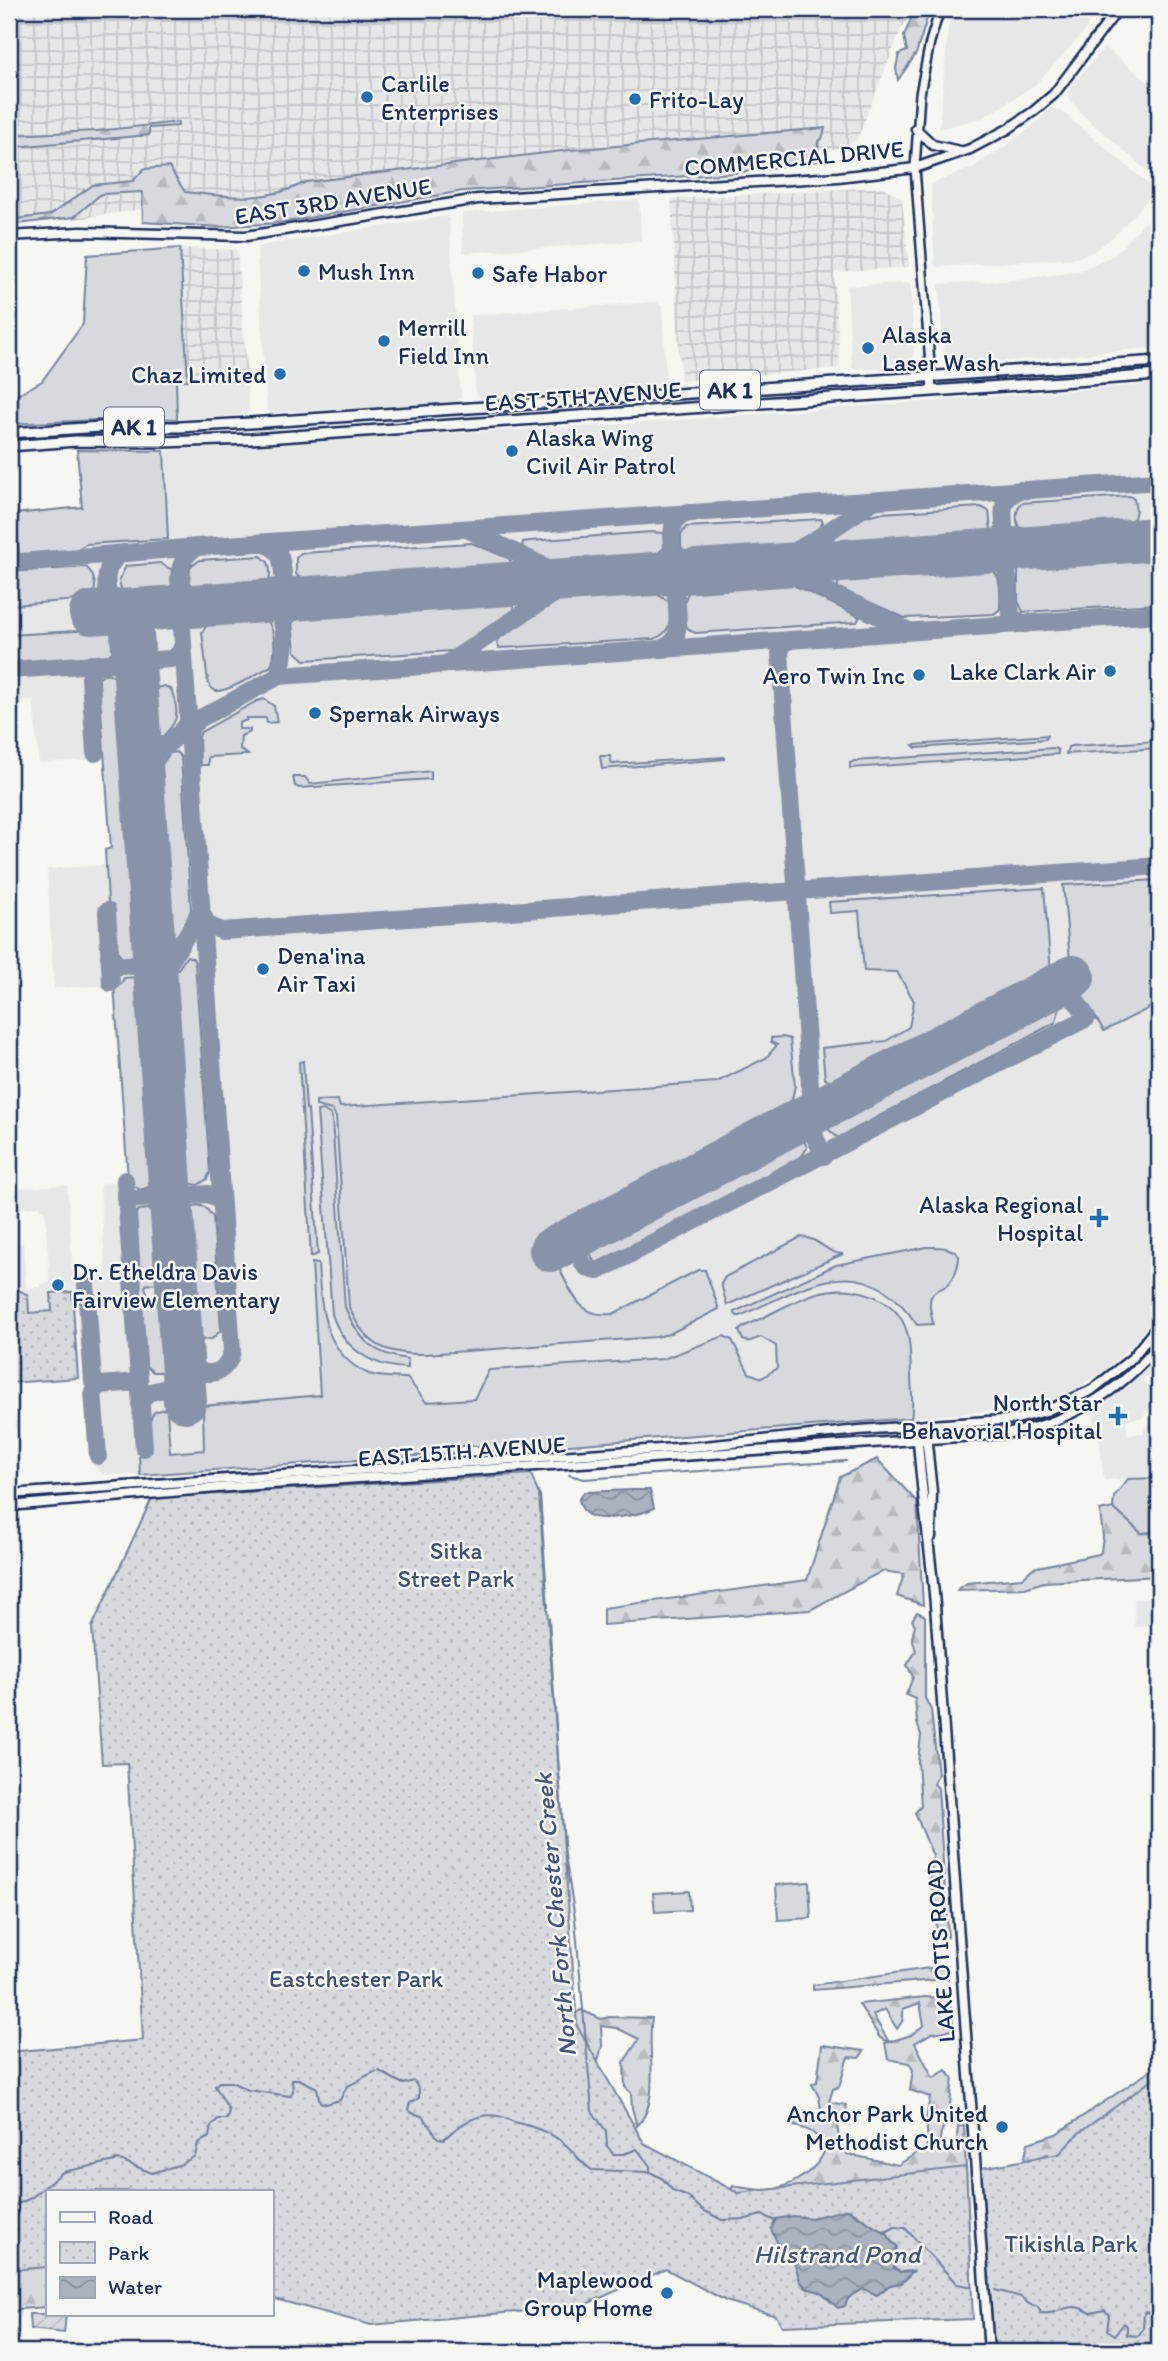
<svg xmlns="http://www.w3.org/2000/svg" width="1168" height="2361" viewBox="0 0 1168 2361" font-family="Itim,sans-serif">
	<defs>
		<pattern id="industrial-grid" width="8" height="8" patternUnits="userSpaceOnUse" patternTransform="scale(1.75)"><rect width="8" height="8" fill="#e6e7e7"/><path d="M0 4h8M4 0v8" fill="none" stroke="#c5c6c9"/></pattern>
		<pattern id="forest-firs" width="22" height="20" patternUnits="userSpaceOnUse" patternTransform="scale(1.75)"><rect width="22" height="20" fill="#d6d9dd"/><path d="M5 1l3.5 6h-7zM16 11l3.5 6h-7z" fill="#b7bbc0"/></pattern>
		<pattern id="park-dots" width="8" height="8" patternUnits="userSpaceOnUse" patternTransform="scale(1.75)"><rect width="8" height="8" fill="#d6d9dd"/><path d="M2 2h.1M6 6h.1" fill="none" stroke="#b7bbc0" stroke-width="1.8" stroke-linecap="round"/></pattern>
		<pattern id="garden-furrows" width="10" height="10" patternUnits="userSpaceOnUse" patternTransform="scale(1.75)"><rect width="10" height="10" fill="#d6d9dd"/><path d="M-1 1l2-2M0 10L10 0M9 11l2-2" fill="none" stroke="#b7bbc0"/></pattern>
		<pattern id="water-waves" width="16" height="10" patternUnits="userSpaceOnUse" patternTransform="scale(1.75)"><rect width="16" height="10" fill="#abb2c0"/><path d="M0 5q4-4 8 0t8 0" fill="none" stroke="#8a919f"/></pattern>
	</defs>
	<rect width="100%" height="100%" fill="#f6f6f2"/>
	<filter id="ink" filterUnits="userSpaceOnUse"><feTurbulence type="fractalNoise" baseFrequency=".0143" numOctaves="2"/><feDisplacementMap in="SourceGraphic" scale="14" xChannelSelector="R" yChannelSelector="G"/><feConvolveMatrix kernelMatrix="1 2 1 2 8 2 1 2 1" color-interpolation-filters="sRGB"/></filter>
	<g filter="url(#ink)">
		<g fill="#e6e7e7">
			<path d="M950,9H1097L1084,32L1035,85L984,117L939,129Z"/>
			<path d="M1105,47L1159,91V181L1085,117L1069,99L1068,91L1074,82Z"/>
			<path d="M1051,108L1061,111L1151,186L1152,195L1113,237L1094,251L1077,258L935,267L931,184L972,168L1007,145L1033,126Z"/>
			<path d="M639,200L641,241L463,253L462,213Z"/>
			<path d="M1159,206V347L1007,361L959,362L949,360L944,355L939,284L1004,281L1077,272L1116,254Z"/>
			<path d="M446,216L449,219L461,398L456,402L271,413L267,411L257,252L259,246Z"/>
			<path d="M909,283L911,287L914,359L905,369H852L847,286Z"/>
			<path d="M656,302L662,307L666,385L482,398L476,394L470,315Z"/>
			<path d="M247,378L249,413L244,415L177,419L176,380Z"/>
			<path d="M1159,384V1310L1137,1340L1106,1370L1071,1393L1032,1405L968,1413L481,1452L478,1446H460L459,1453L140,1475L103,1474L90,1463L74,1281L106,1278L100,1184L127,1179L114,985L54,988L47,869L105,865V850L111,848L104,759L39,763L33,700L9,702V512L81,507L77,450L164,451L353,438L597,426Z"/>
			<path d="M67,1185L80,1379L9,1383V1244L23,1243L26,1288L41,1287V1284L50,1283L45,1209H41L40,1206L9,1210V1189Z"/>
			<path d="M1159,1353V1377H1145L1143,1380L1152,1388L1149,1392L1157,1399L1142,1418L1126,1420L1128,1435L1144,1433V1429L1151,1422L1156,1426L1159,1423V1477L1104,1480L1099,1436L1091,1411L1136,1378Z"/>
			<path d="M1159,1598V1625L1135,1627L1134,1599Z"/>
		</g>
		<g fill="url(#industrial-grid)">
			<path d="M9,9H916L901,29L857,140L836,149L750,152L362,184L226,197L75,219L9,224Z"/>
			<path d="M883,187L902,199L909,267L834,272L840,368L681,381L671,199Z"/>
			<path d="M180,248L237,250L247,378L188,380Z"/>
		</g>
		<g fill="#d6d9dd" stroke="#78849e" stroke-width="2">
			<path d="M180,248L188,380H176L177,419L142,418L9,424V402L12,398L42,381L83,324L87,255Z"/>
			<path d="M77,450L164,451L168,539L86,544L76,550L19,555L15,514L82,507Z"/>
			<path d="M1130,496L1134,499L1136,510L1134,518L1127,523L1027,532L1020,530C1015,520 1015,512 1021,503Z"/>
			<path d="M981,507L989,511L991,530L985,534L835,542L833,538L866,516L880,513Z"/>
			<path d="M821,519L823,522L819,528L785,548L688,554L681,548V535L686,527Z"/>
			<path d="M651,532L663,533L664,548L655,556L556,563L522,548L523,542L530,541Z"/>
			<path d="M472,543L510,559V566L302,580L296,574V558L301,553Z"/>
			<path d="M261,556L268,562C271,571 272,579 264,585L196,590L189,583L190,567L200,560Z"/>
			<path d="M1159,557V604L1023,612L1018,601V571L1025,565Z"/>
			<path d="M160,563L172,570L174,581L169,591L128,594L121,589L119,580L126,566Z"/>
			<path d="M86,567C95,574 98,590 91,599L13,605L11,588H9V572Z"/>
			<path d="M993,570C1002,579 1000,596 1000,609L994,614L905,618L838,588V581Z"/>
			<path d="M791,584L856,615L860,617L857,622L696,633C679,629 682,603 689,591Z"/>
			<path d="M657,594L669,602C670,619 673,632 654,639L499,648L497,644L499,638L561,599Z"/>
			<path d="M510,604L514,605V610L464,646L452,651L305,660L295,651L292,623L299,617Z"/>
			<path d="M267,620C276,632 276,654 271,666C260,672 227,693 216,691C212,690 210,686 208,683L202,632L208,624Z"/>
			<path d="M110,629C117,638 118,647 109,655L16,663L9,661V635Z"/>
			<path d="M107,673L116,677L120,690L138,948L134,956L122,958L118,952L114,906L108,902L105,850L111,848L99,683V678Z"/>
			<path d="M164,686L171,689C181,715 178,723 158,741L154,740L150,703L153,690L156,688Z"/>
			<path d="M264,699L274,706L277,722L267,723L266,718H247V720L239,723V729H250V732L241,736L240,749L248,755L208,757V765H200L199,737L201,732L257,701Z"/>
			<path d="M1047,735L1046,739L916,748L913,745Z"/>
			<path d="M1159,741V748L1066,754L1068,747L1071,746Z"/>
			<path d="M1054,748L1058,750V754L850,768V763L854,761Z"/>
			<path d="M176,752L181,757L191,910L182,932L169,941L165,932L157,778L160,767L170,753Z"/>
			<path d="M600,756H610L612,764L724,757V759L602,769Z"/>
			<path d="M431,771V779L299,788L295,786L293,777H305L310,784Z"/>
			<path d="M1159,880V1017L1153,1006L1104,1031L1076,986L1071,971L1063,885Z"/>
			<path d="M1044,888L1051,972L841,1084L825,1079L822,1048L886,1041L909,1027L914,1001L897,972L864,971L859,911L830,913L829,902Z"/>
			<path d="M187,956L193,958L195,963L210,1172L207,1179L198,1185L187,1183L182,1174L170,994L176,972Z"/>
			<path d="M137,977L141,989L154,1176L149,1187L140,1190L131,1184L130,1179H128L114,985L121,984L124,978Z"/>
			<path d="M1054,1005L1060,1007L1056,1022L838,1138L829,1130L828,1123L832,1116L1040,1007Z"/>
			<path d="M783,1037L790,1039L795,1086L791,1103L783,1111L545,1238C552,1252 571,1298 582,1306C591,1314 601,1315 613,1314L698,1270H705L719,1309L669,1334L656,1337L426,1354C385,1355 365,1345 349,1307L336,1117L332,1110L316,1106V1101L338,1100L340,1107L717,1082L766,1058L777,1045L771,1042V1038Z"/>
			<path d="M303,1061L306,1109L308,1110L318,1254L311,1257L299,1062Z"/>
			<path d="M323,1110L331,1115L332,1119L345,1307C359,1340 372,1354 408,1359V1368C372,1367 343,1349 332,1314L317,1111Z"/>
			<path d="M793,1137C801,1137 805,1140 807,1148L802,1156L606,1263L594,1262L590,1252L594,1246Z"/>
			<path d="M198,1205L205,1207L213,1217L221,1330L212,1339L202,1340L195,1335L194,1328L185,1215L190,1207Z"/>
			<path d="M149,1209L158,1219L162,1282L146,1285L145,1287L148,1295H162L167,1368L163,1372H153L146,1366L136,1213L139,1210Z"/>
			<path d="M801,1237C820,1238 825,1253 843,1254L727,1305L721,1284L725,1277Z"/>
			<path d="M927,1247C938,1247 951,1246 959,1256C959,1265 954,1281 946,1286C941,1290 935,1289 932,1295C927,1304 932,1314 933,1324L917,1325C865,1245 808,1286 740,1316H737L734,1312L836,1265Z"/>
			<path d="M312,1263L318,1264C321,1307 323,1354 369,1374C380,1378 395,1377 407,1378L426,1402L474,1399L489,1370L663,1359L724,1336L732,1340L749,1373L762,1378L777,1368L776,1346L761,1337L748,1342L743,1340L739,1331L743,1327C767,1317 793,1300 817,1293C851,1283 896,1295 907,1332C911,1344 910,1361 911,1375C911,1389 914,1404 911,1418L481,1452L478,1446H460L459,1453L140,1475L139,1454L151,1452L149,1422L154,1412L164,1409L167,1410L170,1453L204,1450L203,1406L320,1395Z"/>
			<path d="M1159,1478V1532L1141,1533L1113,1508L1114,1497L1128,1479Z"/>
			<path d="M809,1882L811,1918L778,1920L776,1885Z"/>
			<path d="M689,1891L690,1910L655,1912L653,1893Z"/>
		</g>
		<g fill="url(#forest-firs)" stroke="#78849e" stroke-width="2" fill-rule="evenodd">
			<path d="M915,9H930L916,54L898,80L896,68L899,54L907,51L904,36Z"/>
			<path d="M178,122V126L149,128V135L14,147L9,151V135L97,131Z"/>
			<path d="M825,128L822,139L818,141V153L825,160L735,173L463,191L280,223L219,227L143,222L142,192L101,194L74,217L9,225V220L50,215L93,185L133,181L144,169L169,167L185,192C228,197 266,203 306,182L570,150Z"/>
			<path d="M877,1459L917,1502L923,1605L897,1596L904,1574L882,1571L810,1610L603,1625V1608L807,1580L840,1477Z"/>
			<path d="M1113,1508L1141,1533L1159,1532V1576L1044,1582L1025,1588L957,1590L967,1583L1022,1578L1033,1568L1099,1554L1101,1552L1103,1537L1100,1511Z"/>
			<path d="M917,1612L925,1616V1698L931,1710L938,1774L934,1784L938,1788L948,1937L937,1932L933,1890L929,1883L933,1856L915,1813L921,1806L918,1762L921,1735L917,1723L915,1699L906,1695L913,1677L907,1665L916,1651L912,1638L915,1625L912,1620Z"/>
			<path d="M936,1967L948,1970V1979L813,1990V1985Z"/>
			<path d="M925,1997L949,1998L954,2030L932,2033L915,2043L933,2078L946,2070L953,2078L949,2113L941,2133L938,2150L950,2154L957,2139L958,2126H964L971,2275L967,2282L727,2195L733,2186C744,2188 756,2190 767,2190C788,2189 819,2170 825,2149C817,2133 810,2129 793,2126L796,2118L822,2116L819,2097L812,2084L817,2082L822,2045L864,2051L859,2058L848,2057L839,2087L833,2089L829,2102L846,2105L847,2112L836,2118L839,2138L846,2140L847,2154L898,2165L926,2147L928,2142L926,2120L930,2097L910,2090L913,2070L909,2063L888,2059L885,2043L888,2042L880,2038L859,2004ZM920,2003L924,2025L911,2035L889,2042L873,2015L885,2009L897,2029L903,2020V2009Z"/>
			<path d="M581,2010L601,2019L609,2017L652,2018C646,2049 662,2102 637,2126L632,2108L631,2093L625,2087L624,2062L639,2039L617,2028L601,2026L602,2046L597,2065L379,2044L576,2013Z"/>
			<path d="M1159,2065V2137L1051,2167L1048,2154L1024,2161L1028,2143L1056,2134Z"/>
			<path d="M47,2249V2307L20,2309L9,2315V2255Z"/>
		</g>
		<g fill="url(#park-dots)" stroke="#78849e" stroke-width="2">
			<path d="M9,1277L15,1288L28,1295L29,1313L52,1311L51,1293L72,1292L78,1378L9,1383Z"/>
			<path d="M531,1474L539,1495L577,2026L644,2143L738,2193L966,2167L973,2319L782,2326L776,2316L726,2301L666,2269L582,2306L371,2325L271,2298V2191H47V2267L9,2270V2052L143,2040L127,1763L102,1764L92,1627L152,1498Z"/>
			<path d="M1159,2075V2352H1068L1040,2344L992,2349L976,2169L1059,2154L1079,2133Z"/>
		</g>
		<path fill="url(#garden-furrows)" stroke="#78849e" stroke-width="2" d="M29,2314H66L64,2333L30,2329Z"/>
		<g fill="url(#water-waves)" stroke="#717e99" stroke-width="2">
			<path d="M632,1490H650L654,1508C641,1515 599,1523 587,1514C582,1510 580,1505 579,1499L584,1492Z"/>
			<path d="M848,2209C863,2217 872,2228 887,2233L891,2241L897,2246L894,2268L900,2272L913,2271L902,2283L890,2285L877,2295L864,2289C855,2293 847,2296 845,2306L838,2308L820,2292L806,2288L800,2281L793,2258L777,2242L771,2229L776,2219L793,2216L812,2218Z"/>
		</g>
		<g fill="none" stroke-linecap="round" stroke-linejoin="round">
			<g stroke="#717e99" stroke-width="2">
				<path d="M569,1475L584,1479L846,1461"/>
				<path d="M540,1495L548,1607"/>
				<path d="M549,1618L564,1849L575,1919L592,2111L606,2131L607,2146L613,2154H624L637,2149L650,2166V2171"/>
				<path d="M9,2208L31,2198L63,2172L120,2160L152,2173L182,2164L195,2156L198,2143L209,2137L211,2126L218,2119H227L229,2110L215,2086L219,2082H231L248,2090L290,2096L293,2091L292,2079H299L317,2088L320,2102L326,2104L340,2100L347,2086C360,2082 366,2073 379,2071L403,2084L414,2081L419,2090V2098L410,2103L408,2109L412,2113L422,2116L438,2138L444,2139C459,2125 477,2112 498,2116C504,2117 508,2120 514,2122C530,2126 545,2130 560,2140C572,2148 579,2162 592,2170L650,2172L663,2179L673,2191L688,2197L703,2210L722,2220L746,2219L762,2215L775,2221"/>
				<path d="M884,2233L895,2227L905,2228L957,2284L972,2287"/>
				<path d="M995,2290L1021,2297L1029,2304L1038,2307L1041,2313C1061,2316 1068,2298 1090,2313L1105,2310L1109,2316L1107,2330L1115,2335L1124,2323L1127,2326V2335L1138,2336L1143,2329L1144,2312L1151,2313L1156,2324L1159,2323"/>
			</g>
			<g stroke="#8892a8" stroke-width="18">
				<path d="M469,530L562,575L584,579"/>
				<path d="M262,543C298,553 267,583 302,599"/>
				<path d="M197,547C180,555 172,584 187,598C192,602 198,604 203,606"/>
				<path d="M672,552L681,565L699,571"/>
				<path d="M981,552C1017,558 1005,587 1011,614L1014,619L1025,624"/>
				<path d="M981,552C1028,535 982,507 1020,490"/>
				<path d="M124,553C103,562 102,588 115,605L132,611"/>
				<path d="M9,563L197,547L1159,481"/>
				<path d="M765,567L787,571L909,631"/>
				<path d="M765,567L785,560L872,502"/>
				<path d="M1007,571L1013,557L1027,549"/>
				<path d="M652,574C660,576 667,578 672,585C678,594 680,631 674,640C671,644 666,647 660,649"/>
				<path d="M652,574C692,559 653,524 689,513"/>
				<path d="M181,584L174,601L164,608L175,614L182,628L232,1351C226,1380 196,1379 182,1356"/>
				<path d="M263,601C268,604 274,606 277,611C287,624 286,664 277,676"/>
				<path d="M790,640L783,645L780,652L812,1114L813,1133L824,1156"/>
				<path d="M448,663L561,588L584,579"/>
				<path d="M9,670L171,659L179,654L183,645"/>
				<path d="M189,733L192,726L199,719L279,676L1159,614"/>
				<path d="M95,753L90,678L93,669L103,664"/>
				<path d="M142,778C147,752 177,744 189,721"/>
				<path d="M107,911L111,983"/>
				<path d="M202,914L208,925L222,931L1159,866"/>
				<path d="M109,956L114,963L122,966L170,962L201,912"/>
				<path d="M133,966C150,969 154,980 156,996"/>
				<path d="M133,966C149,961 151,950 153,935"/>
				<path d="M125,1180L144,1448"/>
				<path d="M149,1198C165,1201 169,1211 172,1225"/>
				<path d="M149,1198L163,1189L169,1173"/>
				<path d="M126,1200L208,1194L217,1198L222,1205"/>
				<path d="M606,1222C593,1232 572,1244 583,1263C586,1269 591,1270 598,1271L1087,1018C1071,985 1057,993 1025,1001"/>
				<path d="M86,1285L93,1381L99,1385L139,1382"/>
				<path d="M140,1404L146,1394C164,1386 177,1393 183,1368"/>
				<path d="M98,1456L93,1392L99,1385"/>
			</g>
			<g stroke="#8892a8" stroke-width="44">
				<path d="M91,613L1159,539"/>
				<path d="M132,634L185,1401"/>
				<path d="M551,1250L1073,977"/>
			</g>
			<g stroke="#1b2f5e" stroke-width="12">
				<path id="tertiary" d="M932,390L915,168L920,94L930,42L940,9"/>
			</g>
			<g stroke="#1b2f5e" stroke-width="13">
				<g id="secondary">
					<path d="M916,129L933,145L960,151"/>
					<path d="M9,236L80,232L246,236L478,199L838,177L915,168L970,149L1008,129L1034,111L1054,94L1118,9"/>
					<path d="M917,1425C920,1486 930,1545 935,1605L989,2352"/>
					<path d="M925,1425L932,1492L931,1537"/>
					<path d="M9,1494L704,1446L859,1430L1017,1419L1046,1411L1092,1390L1132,1358L1159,1324"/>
					<path d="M9,1506L229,1487L1004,1434C1064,1425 1121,1392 1159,1344"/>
				</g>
			</g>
			<g stroke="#1b2f5e" stroke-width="14">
				<g id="trunk">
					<path d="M9,433L101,427H180L250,423L1159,361"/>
					<path d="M9,446L76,441L163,442L251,439L1159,375"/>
				</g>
			</g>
			<use href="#tertiary" stroke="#f6f6f2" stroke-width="7"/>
			<use href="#secondary" stroke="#f6f6f2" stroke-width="8"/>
			<use href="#trunk" stroke="#f6f6f2" stroke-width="9"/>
		</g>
	</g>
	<g fill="#1f6fb2" stroke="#f6f6f2" stroke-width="2.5">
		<circle cx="367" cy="97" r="7"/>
		<circle cx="635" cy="99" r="7"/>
		<circle cx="304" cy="271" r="7"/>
		<circle cx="478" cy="273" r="7"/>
		<circle cx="384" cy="341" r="7"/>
		<circle cx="868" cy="348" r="7"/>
		<circle cx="280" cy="374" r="7"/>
		<circle cx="512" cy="451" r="7"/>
		<circle cx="1110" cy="671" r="7"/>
		<circle cx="919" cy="675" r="7"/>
		<circle cx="315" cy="713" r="7"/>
		<circle cx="263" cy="969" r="7"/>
		<path d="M1095.5 1207.5h7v7h7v7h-7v7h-7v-7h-7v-7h7z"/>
		<circle cx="58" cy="1285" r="7"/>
		<path d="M1114.5 1405.5h7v7h7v7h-7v7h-7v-7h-7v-7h7z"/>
		<circle cx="1002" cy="2127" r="7"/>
		<circle cx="667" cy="2293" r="7"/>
	</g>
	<g text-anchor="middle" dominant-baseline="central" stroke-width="5" stroke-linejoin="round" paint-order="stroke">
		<g fill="#f6f6f2" stroke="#5d6b8a" stroke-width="2">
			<rect x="700" y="370.5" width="60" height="39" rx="5"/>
			<rect x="104" y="407.5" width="60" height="39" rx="5"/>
		</g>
		<g font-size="23" font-weight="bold" fill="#1b2f5e">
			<text x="730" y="390">AK 1</text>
			<text x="134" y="427">AK 1</text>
		</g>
		<g font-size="24" fill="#1b2f5e" stroke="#f6f6f2" text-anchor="start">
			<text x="381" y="83">Carlile<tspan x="381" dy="28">Enterprises</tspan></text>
			<text x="649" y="99">Frito-Lay</text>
			<text x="318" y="271">Mush Inn</text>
			<text x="492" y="273">Safe Habor</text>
			<text x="398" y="327">Merrill<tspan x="398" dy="28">Field Inn</tspan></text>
			<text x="882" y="334">Alaska<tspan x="882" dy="28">Laser Wash</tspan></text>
			<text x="266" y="374" text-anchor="end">Chaz Limited</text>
			<text x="526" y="437">Alaska Wing<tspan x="526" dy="28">Civil Air Patrol</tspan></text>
			<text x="1096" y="671" text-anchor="end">Lake Clark Air</text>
			<text x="905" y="675" text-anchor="end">Aero Twin Inc</text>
			<text x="329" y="713">Spernak Airways</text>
			<text x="277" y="955">Dena'ina<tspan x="277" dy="28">Air Taxi</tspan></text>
			<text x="1083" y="1204" text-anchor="end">Alaska Regional<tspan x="1083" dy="28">Hospital</tspan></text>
			<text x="72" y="1271">Dr. Etheldra Davis<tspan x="72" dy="28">Fairview Elementary</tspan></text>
			<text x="1102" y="1402" text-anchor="end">North Star<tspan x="1102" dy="28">Behavorial Hospital</tspan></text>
			<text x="988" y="2113" text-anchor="end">Anchor Park United<tspan x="988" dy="28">Methodist Church</tspan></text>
			<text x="653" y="2279" text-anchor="end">Maplewood<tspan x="653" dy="28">Group Home</tspan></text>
		</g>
		<g font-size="24" fill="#1b2f5e" stroke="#f6f6f2">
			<text transform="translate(794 158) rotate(-5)">COMMERCIAL DRIVE</text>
			<text transform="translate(333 201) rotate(-9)">EAST 3RD AVENUE</text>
			<text transform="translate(583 396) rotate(-4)">EAST 5TH AVENUE</text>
			<text transform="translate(462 1451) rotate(-4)">EAST 15TH AVENUE</text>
			<text transform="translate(940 1951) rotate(-94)">LAKE OTIS ROAD</text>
		</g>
		<g font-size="24" fill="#405177" stroke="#f6f6f2">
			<text x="456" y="1550">Sitka<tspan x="456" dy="28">Street Park</tspan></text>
			<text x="356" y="1978">Eastchester Park</text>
			<text x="1071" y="2243">Tikishla Park</text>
		</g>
		<g font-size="26" font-style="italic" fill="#46567b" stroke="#f6f6f2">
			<text transform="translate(555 1915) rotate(-95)">North Fork Chester Creek</text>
			<text x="837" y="2254">Hilstrand Pond</text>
		</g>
	</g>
	<rect width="1168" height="2361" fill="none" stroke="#f6f6f2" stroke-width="35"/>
	<rect x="18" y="18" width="1133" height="2326" fill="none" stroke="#1b2f5e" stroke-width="2.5" filter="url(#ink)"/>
	<rect x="46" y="2190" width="228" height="126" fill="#f6f6f2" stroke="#9ea6b7" stroke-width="2"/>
	<rect x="60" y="2212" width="35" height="10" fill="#f6f6f2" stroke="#9ea6b7" stroke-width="2"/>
	<text x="108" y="2224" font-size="21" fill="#1b2f5e">Road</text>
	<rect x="60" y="2242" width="35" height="21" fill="url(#park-dots)" stroke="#9ea6b7" stroke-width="2"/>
	<text x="108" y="2260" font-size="21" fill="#1b2f5e">Park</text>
	<rect x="60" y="2277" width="35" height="21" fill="url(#water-waves)" stroke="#9ea6b7" stroke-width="2"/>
	<text x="108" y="2294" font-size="21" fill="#1b2f5e">Water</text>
</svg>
